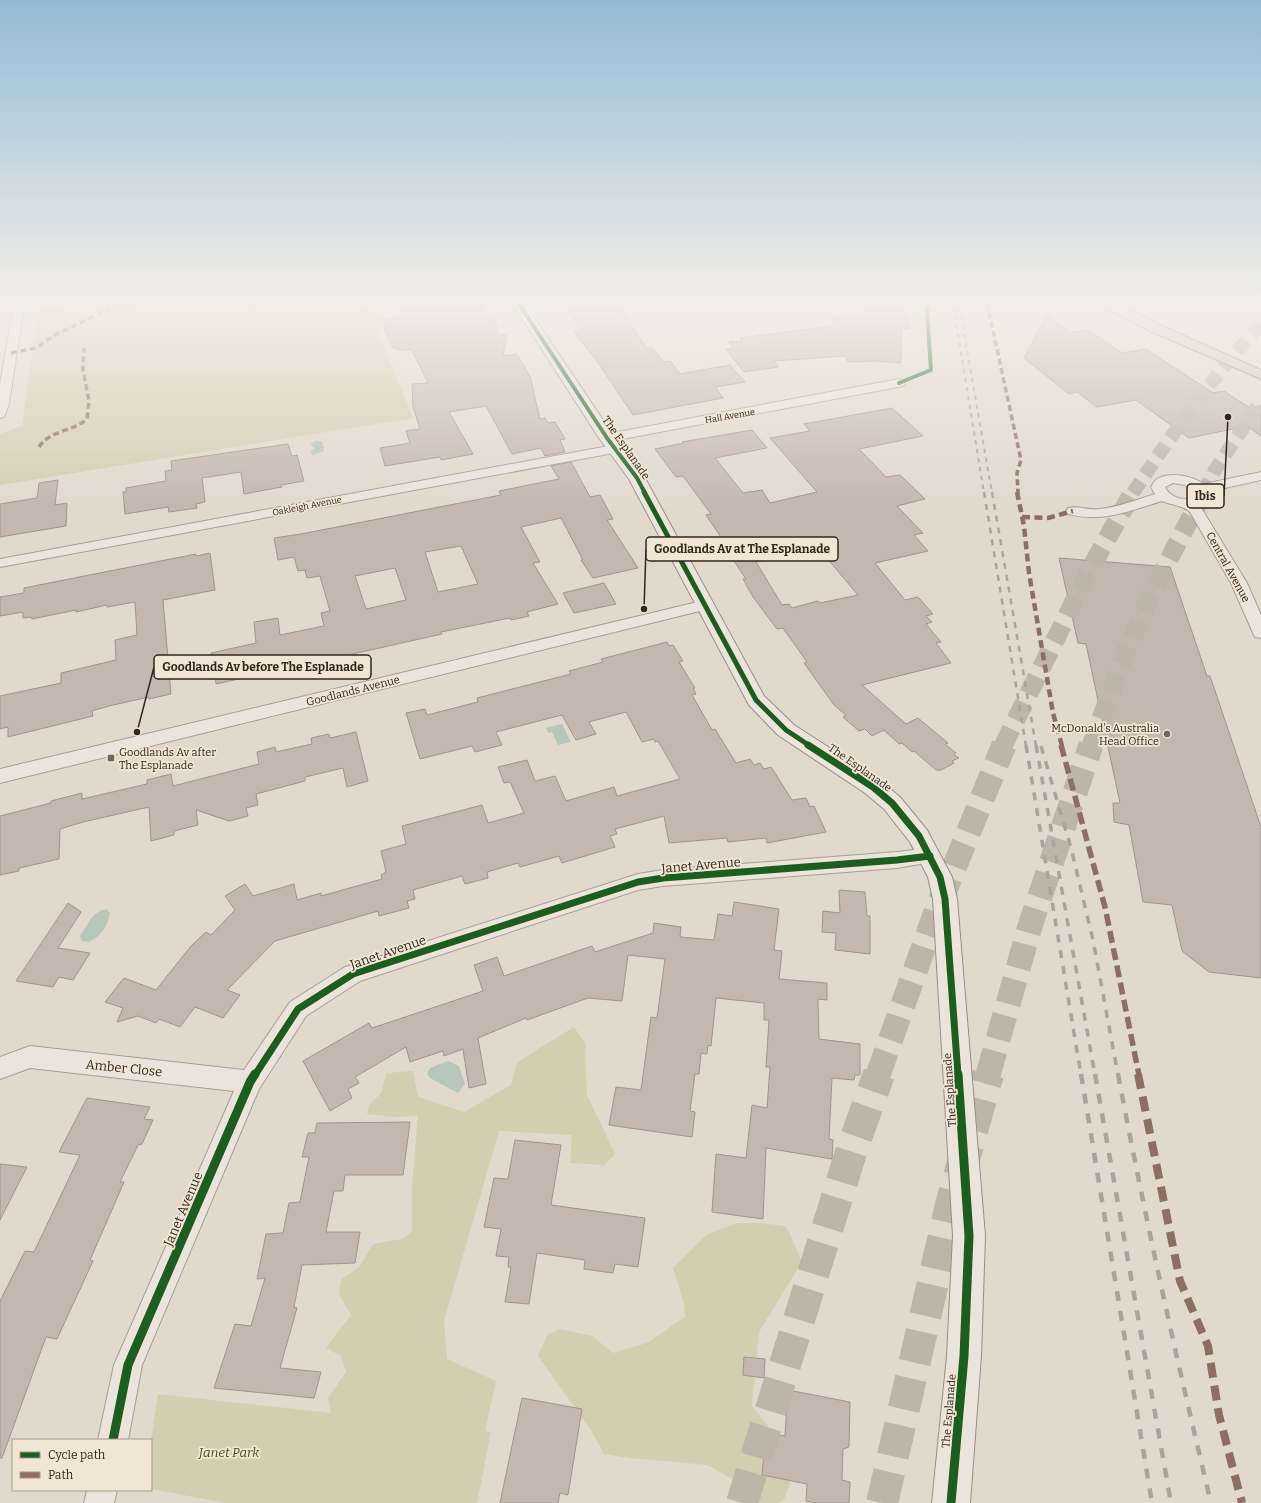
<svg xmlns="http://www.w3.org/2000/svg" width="1261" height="1503" viewBox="0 0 1261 1503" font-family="Bitter,serif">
	<rect width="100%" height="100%" fill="#e1d9cc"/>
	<g fill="#d2ceb0">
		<path d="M130,298H364L413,418L0,485V434L22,426L38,307Z"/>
		<path d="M574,1027L585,1043L587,1095L615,1154L604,1165L570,1163L572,1135L499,1131L444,1321L447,1359L496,1381L485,1431L491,1432L477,1503H226L151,1489V1440L158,1394L331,1413L328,1398L346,1372L341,1356L326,1348L351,1315L339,1294L341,1280L360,1266L373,1244L402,1239L412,1231V1188L418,1116L394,1117L367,1114L369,1105L381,1093L387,1073L413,1071L418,1097L464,1112L511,1085L517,1063L538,1049Z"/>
		<path d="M736,1223H760L786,1226L802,1262L759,1332L752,1406L776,1436L791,1480L784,1500L778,1503H754L736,1481L707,1465L630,1458L604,1454L591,1430L538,1356L547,1335L560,1329L592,1336L613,1353L647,1343L685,1317L684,1303L673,1268L706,1235Z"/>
	</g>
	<g fill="#b7c5ba">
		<path d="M316,441H322L324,451L313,455L310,452L315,448L310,444Z"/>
		<path d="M562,724L571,742L558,745L552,732L548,733L546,728Z"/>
		<path d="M106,909L110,913C108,926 100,937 89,942L82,941L80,936C88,925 91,912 106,909Z"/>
		<path d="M448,1061L459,1066L465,1084L458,1093L430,1078L427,1073L430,1068Z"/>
	</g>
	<g fill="#c4b7ad" stroke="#a0958c" fill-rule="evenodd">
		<path d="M399,298H481L482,316L494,315L498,335H506L503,356L517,354L530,377L540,419L545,418L548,423L555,422L565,439L560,440L565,452L545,456L541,448L512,454L486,406L449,412L473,454L441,460L440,457L385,466L380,448L410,443L406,431L420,429L413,407L412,384L428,383L412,350H397L398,348H393L384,328H386L383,319L404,317Z"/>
		<path d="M585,298H592L597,303L614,300L647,348L651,347L664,362L670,361L680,374L730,365L745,382L715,387L723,398L633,415L593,355H592L574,332L582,331L560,301Z"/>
		<path d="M866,298L903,299L909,329L901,328V363L878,361L848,362L845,356L774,361L779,367L744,372L726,349L734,348L729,342L742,341L740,338L832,326V317L866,316Z"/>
		<path d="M1047,315L1071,333L1088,330L1122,353L1146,349L1213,393L1224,391L1250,408L1261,405V436L1247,426L1189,438L1136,400L1097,407L1077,392L1069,394L1024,358Z"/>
		<path d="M892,408L923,436L859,449L886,477L900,475L925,499L897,506L923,533L914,535L928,551L875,563L905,600L918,597L933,614L926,616L932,622L926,624L941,642L936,643L951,663L862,685L906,724L918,718L948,743L945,744L956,753L954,755L959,758L952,761L954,763L941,770H936L914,751L912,752L902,743L899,744L884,730L872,736L865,729L859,731L843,717L846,715L834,705L804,663L807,662L783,628L777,629L753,597L743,579H746L728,552H731L706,515L711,514L683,476L676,477L655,449L684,443L682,442L752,430L767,448L715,458L743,493L762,490L770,503L817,492L770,438L810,431L804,424ZM807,542L820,558L826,557L858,595L820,603L818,601L792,608L789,604L782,605L756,562L772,559L766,551Z"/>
		<path d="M288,444L292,456L297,455L304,481L281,485L282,487L244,494L241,472L202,478L205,502L196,504L197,508L169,512L168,507L125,514L123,492H126V488L166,481L165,471L172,470L171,461Z"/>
		<path d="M571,462L590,497L600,495L613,519L607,520L638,568L593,578L581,560H583L561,518L521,527L540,562L533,563L558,604L527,612L529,616L511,620L510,618L441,632L442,634L317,662V659L255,673L256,675L216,684L211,653L256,643L254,622L278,618L280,635L324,626L321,613L330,611L320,576L307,578L305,570L298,571L294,557L278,560L274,538L301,534L501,495L499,491L559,479L551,466ZM461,546L478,584L438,592L425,552ZM395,568L406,600L366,609L355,576Z"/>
		<path d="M58,480L55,505L67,503L66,526L0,537V504L37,498L39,483Z"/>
		<path d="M210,553L215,590L163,600L171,694L149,699V697L109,706L92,711L93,716L8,737V727L0,729V696L61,683V673L116,660L115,640L137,635L135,602L107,607V605L76,612V610L32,619L31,617L23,618V612L0,616V597L24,593V588L54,582L196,554V556Z"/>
		<path d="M1059,558L1170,567L1207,676H1210L1261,827V978L1209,972L1182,951L1172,905L1143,902L1129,825L1114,822L1113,803H1120L1086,644L1078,643Z"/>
		<path d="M604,583L616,604L574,613L563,593Z"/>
		<path d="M667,642L669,646L673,645L683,661L679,662L695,688H693L696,694L692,695L712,730L715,729L736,763L750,759L754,765L760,763L764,769L771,767L792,800L806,798L810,807L814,806L826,832L767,843L766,838L728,842L727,838L669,843L664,816L615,829L617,834L610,836L615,847L562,863L559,856L520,867L518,863L487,872L488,878L465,884L462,876L413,890L415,899L407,901L409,908L379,916L378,911L275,941L227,990L240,995L223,1018L195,1007L180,1027L159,1019L156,1023L138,1016L117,1022L123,1008L105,1002L124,978L156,990L191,946L206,932L211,935L235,910L225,896L245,884L253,896L294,884L297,900L321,893V896L382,879L381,875L386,872L381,851L406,844L402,826L482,805L488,823L524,813L510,782L504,783L498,767L527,760L535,781L555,776L566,801L614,787L617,796L680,779L658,741L655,742L654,739L642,742L626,712L589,722L596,734L576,740L562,715L496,732L502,745L475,752L472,746L420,759L406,713L425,709L427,715L478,702L477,698L571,674L569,671L603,662L601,659Z"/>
		<path d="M356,732L368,781L347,787L343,768L305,777V781L256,794L258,805L246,808L248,816L229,821L196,810L198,825L174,831V835L151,841L149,807L83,822L60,829L59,859L19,868V871L0,875V816L51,803V801L82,793V799L147,784V780L171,774L173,786L259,764L257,752L275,747L276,752L312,744L311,738L329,734L330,738Z"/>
		<path d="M839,890L865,892L867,916H870V954L835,950L836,933L822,932L823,911L840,913Z"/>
		<path d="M734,902L779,909L774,950L782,951L779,979L827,983V1000L818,999L819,1039L860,1044V1075H855L854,1080L832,1078L829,1139L833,1140L832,1159L766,1148L763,1219L712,1212L716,1154L746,1158L752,1105L767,1108L770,1067H766L769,1020H764V1003L716,998L711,1046L708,1045L707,1054L701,1053L699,1074H695L690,1111L695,1112L692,1137L609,1125L616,1087L641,1090L651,1017L657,1018L665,959L628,955L622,1001L588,998L527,1020L526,1018L478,1038L486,1084L469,1088L463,1049L444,1056L443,1051L410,1062L406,1047L355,1077L359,1083L348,1089L352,1098L330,1111L303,1061L369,1023L372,1028L483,991L474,965L497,957L504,976L592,946L595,952L653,933L654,923L681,927L680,937L714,940L718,914L732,916Z"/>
		<path d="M68,903L81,912L58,948L90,953L73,980L59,977L53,987L16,981Z"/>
		<path d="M87,1098L150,1107L144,1119L153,1120L142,1144L138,1145L120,1182H124L90,1260L93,1261L57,1339L46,1337L2,1458H0V1301L25,1251L34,1252L80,1155L59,1152Z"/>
		<path d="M410,1122L403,1175H345L343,1191H334L326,1232H360L355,1263L302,1265L294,1307L297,1308L280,1368L321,1372L314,1398L214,1388L235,1324L251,1326L265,1278L257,1279L266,1234L283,1233L289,1203L300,1202L309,1157H302L308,1133H315L317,1123Z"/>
		<path d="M515,1140L561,1145L551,1205L645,1218L638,1267L615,1264L613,1273L584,1269L585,1260L537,1253L529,1304L505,1302L511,1267H508L509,1257L496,1256L501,1229L484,1227L494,1178L508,1179Z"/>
		<path d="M0,1164L27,1167L0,1220Z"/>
		<path d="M744,1357L765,1359L764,1378L743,1375Z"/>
		<path d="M788,1390L850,1402L849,1447L843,1449L842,1480L850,1482L849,1503H816L806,1501L807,1484L762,1475L766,1433L785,1436Z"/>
		<path d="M522,1398L582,1409L568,1495L560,1493L558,1503H500Z"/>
	</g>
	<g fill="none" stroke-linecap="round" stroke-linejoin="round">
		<g stroke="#beb5a9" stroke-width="14" stroke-dasharray="14 8" stroke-linecap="butt">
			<path d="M1133,493C1172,434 1213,376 1261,324"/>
			<path d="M1203,493L1215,470L1261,401"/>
		</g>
		<g stroke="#beb5a9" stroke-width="19" stroke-dasharray="19 10" stroke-linecap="butt">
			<path d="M1003,746L1089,571L1133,492"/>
			<path d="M1091,746L1122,661L1152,592L1204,492"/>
		</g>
		<g stroke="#beb5a9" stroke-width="25" stroke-dasharray="25 12" stroke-linecap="butt">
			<path d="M878,1075L936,912L1004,745"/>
			<path d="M988,1075L1030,926L1091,745"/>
		</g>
		<g stroke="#beb5a9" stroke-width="32" stroke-dasharray="32 16" stroke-linecap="butt">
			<path d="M742,1503L853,1146L879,1074"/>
			<path d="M882,1503L951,1205L988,1074"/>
		</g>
		<g stroke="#a69e95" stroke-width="2">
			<g id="street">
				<path d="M15,298H25L9,404L4,417L0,418V385Z"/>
				<path d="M899,379L903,380L905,383L903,386L607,442L602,441L601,438L602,435L607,434Z"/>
				<path d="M614,445L619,446L621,449L619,452L0,567V559Z"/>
				<path d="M1261,472V480L1211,491L1212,499L1210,502L1200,506L1247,583L1261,615V638L1255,637L1253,633L1231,583L1190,512C1183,505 1171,505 1162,501C1129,511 1103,523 1068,514L1066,511L1068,508C1079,505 1089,511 1100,509C1118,507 1137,500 1155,494L1151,487C1153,484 1155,480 1157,479C1171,471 1192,476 1204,484ZM1173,483L1185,485L1197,492L1198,497C1188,502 1170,499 1165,487Z"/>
				<path d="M706,600L712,602L714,605L712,608L0,783V769Z"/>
				<path d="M930,848L937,851L940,856L937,861L897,868L663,886L638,890L360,981L306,1016L259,1089L142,1365L128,1440H98L114,1365L234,1091L30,1068L0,1079V1057L30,1046L244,1070L290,1002L345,967L353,965L638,874L663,870L897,852Z"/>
				<path d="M87,1490H117L114,1503H84Z"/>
			</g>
		</g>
		<g stroke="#968e85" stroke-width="2">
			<path id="secondary" d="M509,298H521L613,435L645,478L764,696L794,725L881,781L900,797L927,830L952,877L957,899L985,1236L981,1356L970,1503H932L947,1356L953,1236L933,899L928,877L910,842L884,809L865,793L778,735L749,705L629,479L599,438Z"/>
		</g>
		<g stroke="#8b847c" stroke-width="2">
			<path id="highway" d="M1091,298H1106L1160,325L1261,370V379L1150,331L1092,301Z"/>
		</g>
		<use href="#street" fill="#eae4dd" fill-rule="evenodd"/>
		<use href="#secondary" fill="#eae4dd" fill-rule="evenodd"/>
		<use href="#highway" fill="#d3c9be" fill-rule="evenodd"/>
		<g stroke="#a9a39d" stroke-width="2" stroke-dasharray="4.5 4.5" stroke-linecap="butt">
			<path d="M952,298L984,493"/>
			<path d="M958,298L992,493"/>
		</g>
		<g stroke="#a9a39d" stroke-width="2.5" stroke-dasharray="6 6" stroke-linecap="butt">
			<path d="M984,492L1026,746"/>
			<path d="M992,492L1036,746"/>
		</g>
		<g stroke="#a9a39d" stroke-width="3.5" stroke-dasharray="8 8" stroke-linecap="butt">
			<path d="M1026,745L1081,1075"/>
			<path d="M1036,745L1095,1075"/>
			<path d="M1041,746L1071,848L1093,940L1118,1075"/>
		</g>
		<g stroke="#a9a39d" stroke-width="4.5" stroke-dasharray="10 10" stroke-linecap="butt">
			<path d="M1081,1074L1152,1503"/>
			<path d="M1095,1074L1171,1503"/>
			<path d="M1118,1074C1145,1218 1177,1361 1211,1503"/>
		</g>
		<g stroke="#8d6e63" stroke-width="3.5" stroke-dasharray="6 3.5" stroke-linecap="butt">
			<path d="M987,303L1021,460L1017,473L1018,493"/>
			<path d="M11,353L36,348L53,336L111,308L152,298"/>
			<path d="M39,447C50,430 72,432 87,419L89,401L83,370L84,348"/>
		</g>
		<g stroke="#8d6e63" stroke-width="4.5" stroke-dasharray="8 4.5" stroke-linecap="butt">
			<path d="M1017,492L1024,526L1029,573L1053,713L1062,746"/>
			<path d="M1022,517L1048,518L1073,511"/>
		</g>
		<path stroke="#8d6e63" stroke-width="5.5" stroke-dasharray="12 5.5" stroke-linecap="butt" d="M1061,745L1105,907L1139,1075"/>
		<path stroke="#8d6e63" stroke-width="8" stroke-dasharray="15 8" stroke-linecap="butt" d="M1138,1074L1180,1281L1208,1346L1219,1415L1242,1503"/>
		<g stroke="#f1e5d3" stroke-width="5.5">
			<g id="cycleway-far3">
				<path d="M515,298L607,438L637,478L645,493"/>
				<path d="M899,383L931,370L926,298"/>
			</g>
		</g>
		<g stroke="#f1e5d3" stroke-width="7">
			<path id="cycleway-far2" d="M644,492L756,700L786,730L810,746"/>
		</g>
		<g stroke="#f1e5d3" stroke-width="10">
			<g id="cycleway-far1">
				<path d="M808,745L873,787L892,803L919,836L940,877L945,899L958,1075"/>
				<path d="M255,1075L298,1009L353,974L638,882L663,878L897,860L930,856"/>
			</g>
		</g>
		<g stroke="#f1e5d3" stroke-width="12">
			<g id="cycleway">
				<path d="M113,1440L128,1365L250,1082L255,1074"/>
				<path d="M951,1503L964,1356L969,1236L958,1074"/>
			</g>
		</g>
		<use href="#cycleway-far3" stroke="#1b5e20" stroke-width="4"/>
		<use href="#cycleway-far2" stroke="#1b5e20" stroke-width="5"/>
		<use href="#cycleway-far1" stroke="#1b5e20" stroke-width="7"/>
		<use href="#cycleway" stroke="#1b5e20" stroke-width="9"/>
	</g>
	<linearGradient id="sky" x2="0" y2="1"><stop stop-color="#94bbd6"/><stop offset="0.59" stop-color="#f2eee8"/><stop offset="1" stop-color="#f2eee8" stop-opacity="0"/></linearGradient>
	<rect width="1261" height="508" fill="url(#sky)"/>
	<g fill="#70655c" stroke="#f1e5d3" stroke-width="1.5">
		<circle cx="1167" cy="734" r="4"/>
		<rect x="107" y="754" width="8" height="8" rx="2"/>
	</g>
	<g text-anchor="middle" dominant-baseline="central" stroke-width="3.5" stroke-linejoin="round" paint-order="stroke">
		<g font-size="9" fill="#33261f" stroke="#f1e5d3">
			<text transform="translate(730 416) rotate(-10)">Hall Avenue</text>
			<text transform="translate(307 506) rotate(-11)">Oakleigh Avenue</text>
		</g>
		<g font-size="11" fill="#33261f" stroke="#f1e5d3">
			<text transform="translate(626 448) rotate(55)">The Esplanade</text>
			<text transform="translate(1228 567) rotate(61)">Central Avenue</text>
			<text transform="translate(353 691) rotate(-14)">Goodlands Avenue</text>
			<text transform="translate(860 768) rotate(35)">The Esplanade</text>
			<text transform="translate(950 1090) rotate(-94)">The Esplanade</text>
			<text transform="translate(949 1411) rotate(-85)">The Esplanade</text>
		</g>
		<g font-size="11" fill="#33261f" stroke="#f1e5d3" text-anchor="end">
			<text x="1159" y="728">McDonald's Australia<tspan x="1159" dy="13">Head Office</tspan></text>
			<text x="119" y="752" text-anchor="start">Goodlands Av after<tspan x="119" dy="13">The Esplanade</tspan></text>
		</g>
		<g font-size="13" fill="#33261f" stroke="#f1e5d3">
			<text transform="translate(701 865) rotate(-5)">Janet Avenue</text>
			<text transform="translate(388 952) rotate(-19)">Janet Avenue</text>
			<text transform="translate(124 1068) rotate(6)">Amber Close</text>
			<text transform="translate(183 1209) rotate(-67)">Janet Avenue</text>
		</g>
		<g font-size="13" font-style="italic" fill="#484d28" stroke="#f1e5d3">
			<text x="229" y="1452">Janet Park</text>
		</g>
	</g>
	<path fill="none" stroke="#33261f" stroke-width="1.5" d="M1228 417L1224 496M644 609L646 549M137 732L154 667"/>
	<g fill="#33261f" stroke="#f1e5d3" stroke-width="1.5">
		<circle cx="1228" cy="417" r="4"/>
		<circle cx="644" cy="609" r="4"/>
		<circle cx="137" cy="732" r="4"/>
	</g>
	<g fill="#f1e5d3" stroke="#33261f" stroke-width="1.5">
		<rect x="1187" y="484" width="37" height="24" rx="4"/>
		<rect x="646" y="537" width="192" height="24" rx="4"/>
		<rect x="154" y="655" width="217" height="24" rx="4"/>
	</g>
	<g font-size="12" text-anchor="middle" font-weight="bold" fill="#33261f">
		<text x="1205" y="500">Ibis</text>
		<text x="742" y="553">Goodlands Av at The Esplanade</text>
		<text x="263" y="671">Goodlands Av before The Esplanade</text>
	</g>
	<rect x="12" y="1439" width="140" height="52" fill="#f1e5d3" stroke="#a5998b"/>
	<rect x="20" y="1452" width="20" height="6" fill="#1b5e20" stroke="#a5998b"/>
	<text x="48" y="1459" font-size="12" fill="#33261f">Cycle path</text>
	<rect x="20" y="1472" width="20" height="6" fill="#8d6e63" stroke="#a5998b"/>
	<text x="48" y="1479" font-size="12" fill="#33261f">Path</text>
</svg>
